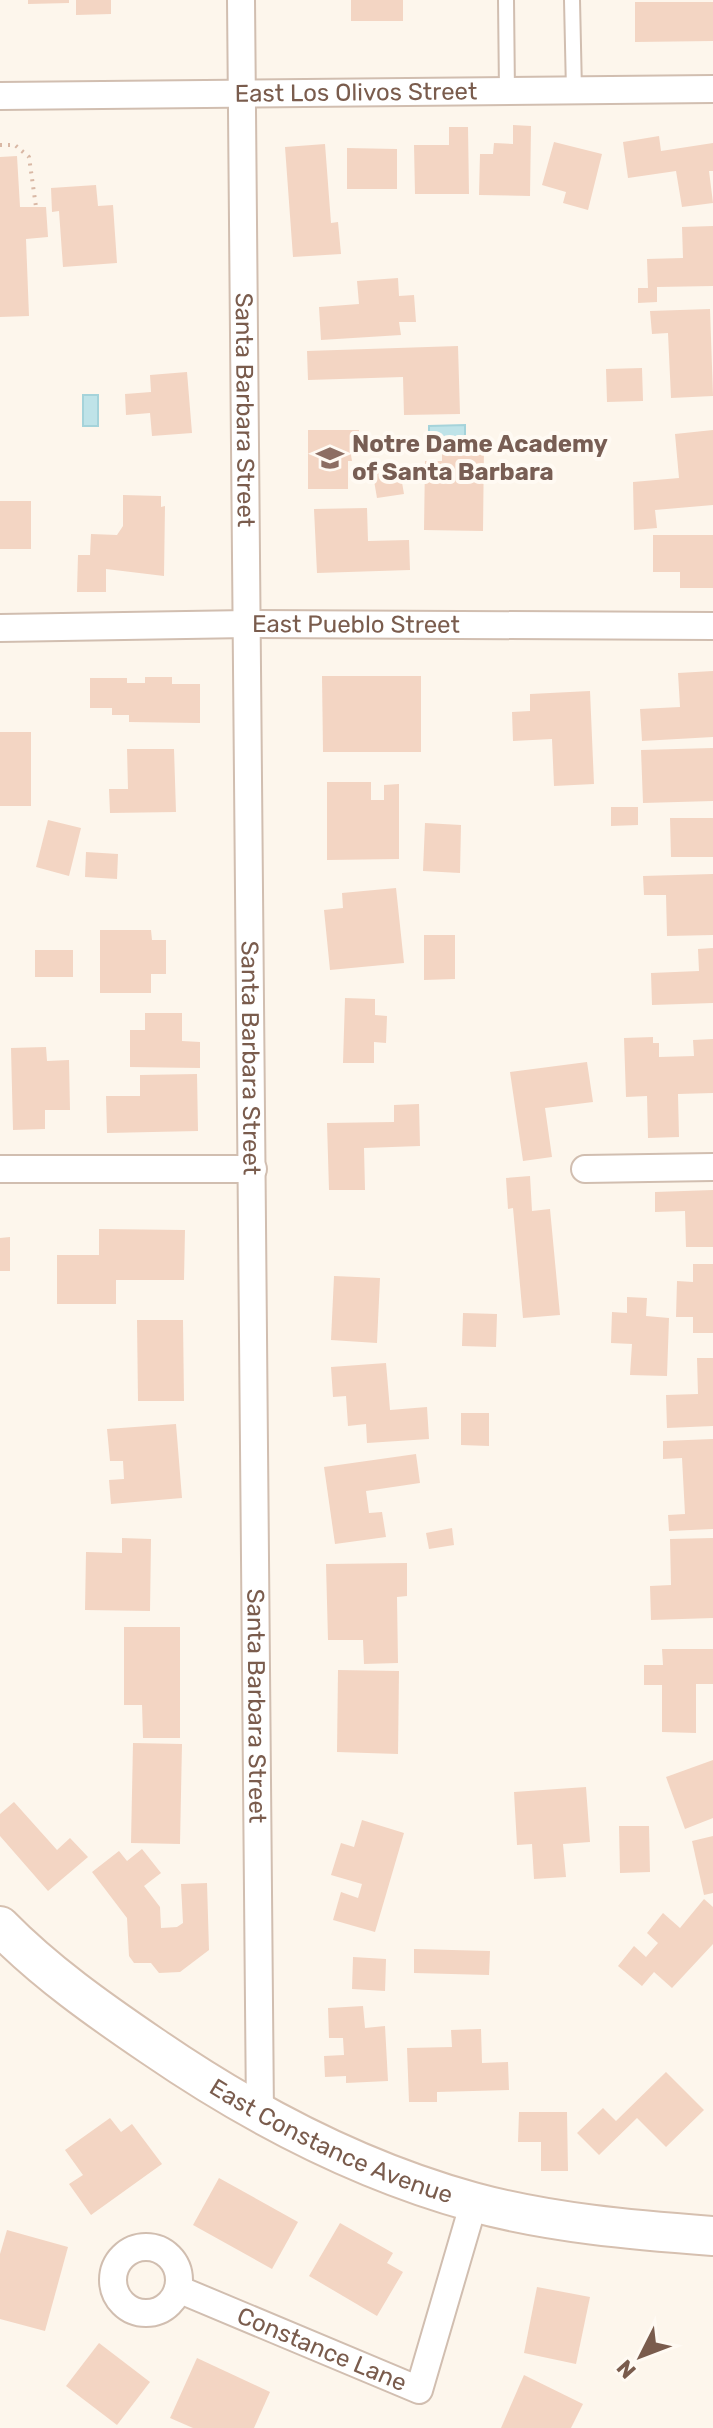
<svg xmlns="http://www.w3.org/2000/svg" width="713" height="2428" viewBox="0 0 713 2428" font-family="Rubik,sans-serif">
	<rect width="100%" height="100%" fill="#fdf6ec"/>
	<g fill="#bfe3e8" stroke="#a5d3da" stroke-width="2">
		<rect x="83" y="395" width="15" height="31"/>
		<path d="M465,425V441H429V426Z"/>
	</g>
	<g fill="#f3d5c3">
		<path d="M28,0H69V3L28,4Z"/>
		<path d="M76,0H111V14L76,15Z"/>
		<rect x="351" y="0" width="52" height="21"/>
		<path d="M635,2H713V41L635,42Z"/>
		<path d="M513,125L531,126L530,196L479,195L480,154H493L494,143L513,144Z"/>
		<path d="M449,127H468L469,194H415L414,145H449Z"/>
		<path d="M659,136L661,151L713,143V171H709L713,203L682,207L676,171L628,178L623,142Z"/>
		<path d="M554,142L602,154L588,210L563,203L566,192L542,185Z"/>
		<path d="M325,144L331,223L338,222L341,254L293,257L285,147Z"/>
		<path d="M347,148L397,149V189H347Z"/>
		<path d="M17,156L20,207H46L48,237L26,239L29,316L0,317V157Z"/>
		<path d="M96,185L98,206L113,205L117,263L63,267L59,211L52,212L51,188Z"/>
		<path d="M713,226V286L657,287V302L638,303V288H648L647,259L683,258L682,227Z"/>
		<path d="M398,278L399,296L414,295L416,322H399L401,335L321,340L319,307L359,304L357,281Z"/>
		<path d="M710,309L713,396L671,398L668,333L652,334L650,311Z"/>
		<path d="M458,346L460,414L404,415L403,377L308,380L307,351Z"/>
		<path d="M642,368L643,401L607,402L606,369Z"/>
		<path d="M187,372L192,433L152,436L150,413L126,415L125,394L151,392L150,375Z"/>
		<path d="M308,430H359V455H351L352,461H348V489H308Z"/>
		<path d="M713,430V505L655,510L657,528L634,530L633,482L679,478L675,434Z"/>
		<path d="M442,444H484L483,531L424,530L425,461H442Z"/>
		<path d="M399,465L404,494L377,498L372,469Z"/>
		<path d="M123,495L161,496V507L165,506L164,576L106,569V592H77L78,555H90L91,534L117,535L123,526Z"/>
		<rect x="0" y="501" width="31" height="48"/>
		<path d="M367,508L368,541L409,540L410,570L317,573L314,509Z"/>
		<path d="M653,535H713V588H680V572H653Z"/>
		<path d="M713,671V737L642,741L640,709L680,707L678,673Z"/>
		<path d="M322,676H421V752H323Z"/>
		<path d="M145,677H172V684H200V723L129,722V715H112V708H90V678H127V683H145Z"/>
		<path d="M590,691L594,784L554,786L552,739L513,741L512,712L530,711V694Z"/>
		<rect x="0" y="732" width="31" height="74"/>
		<path d="M713,748V801L643,803L641,750Z"/>
		<path d="M127,749H174L176,812L110,813L109,789H128Z"/>
		<path d="M327,782H371V800H384V785L399,784V859L327,860Z"/>
		<path d="M611,807H638V825L611,826Z"/>
		<path d="M670,818H713V857H671Z"/>
		<path d="M48,820L81,828L69,876L36,867Z"/>
		<path d="M425,823L461,825L460,873L423,871Z"/>
		<path d="M86,852L118,854L117,879L85,877Z"/>
		<path d="M713,874V935L667,936L666,895H644L643,876Z"/>
		<path d="M396,888L404,963L330,970L324,910L343,908L342,893Z"/>
		<path d="M100,930H151L152,940H166V974H151V993H100Z"/>
		<path d="M424,935H455V979L424,980Z"/>
		<path d="M713,948V1003L652,1005L651,973L699,971L698,949Z"/>
		<rect x="35" y="950" width="38" height="27"/>
		<path d="M345,998L375,999V1015L387,1016L386,1043L374,1042V1063H343Z"/>
		<path d="M145,1013H182V1041L200,1042V1068L130,1067V1030H145Z"/>
		<path d="M653,1037V1043H659V1057L694,1056L693,1040L713,1039V1093L678,1094L679,1137L648,1138L647,1096L626,1097L624,1038Z"/>
		<path d="M46,1047L47,1061L69,1060L70,1110H45V1129L13,1130L11,1048Z"/>
		<path d="M587,1062L593,1102L545,1108L552,1157L523,1161L510,1072Z"/>
		<path d="M197,1074L198,1131L107,1133L106,1096H140V1075Z"/>
		<path d="M419,1104L420,1146L364,1148L365,1190H329L327,1123L394,1122V1105Z"/>
		<path d="M530,1176L532,1211L550,1209L560,1315L523,1318L513,1208L508,1209L506,1178Z"/>
		<path d="M713,1190V1247H686L685,1211L655,1212V1192Z"/>
		<path d="M99,1229L185,1230L184,1280H116V1304H57V1255H99Z"/>
		<path d="M10,1237V1271H0V1238Z"/>
		<path d="M693,1264H713V1333H693V1317H676L677,1281L693,1282Z"/>
		<path d="M334,1276L380,1278L377,1343L331,1340Z"/>
		<path d="M627,1297L647,1298L646,1316L669,1318L667,1376L630,1375L632,1344L611,1343L612,1312L627,1313Z"/>
		<path d="M463,1313L497,1314L496,1347L462,1346Z"/>
		<path d="M137,1320H183L184,1401H138Z"/>
		<path d="M697,1358H713V1426L667,1428L666,1395L698,1394Z"/>
		<path d="M386,1363L390,1410L427,1407L429,1439L367,1443L366,1424L348,1426L346,1396L333,1397L331,1367Z"/>
		<path d="M461,1413H489V1446L461,1445Z"/>
		<path d="M176,1424L182,1498L111,1504L109,1480L124,1479L123,1461H110L107,1429Z"/>
		<path d="M713,1439V1529L669,1531L668,1515L685,1514L682,1458L663,1459V1441Z"/>
		<path d="M416,1454L420,1483L366,1491L369,1513L382,1512L386,1537L335,1544L324,1467Z"/>
		<path d="M452,1528L454,1545L429,1549L426,1533Z"/>
		<path d="M122,1538L151,1539L150,1611L85,1610L86,1552L122,1553Z"/>
		<path d="M713,1538V1618L651,1620L650,1586L671,1585L670,1539Z"/>
		<path d="M407,1563V1596L397,1597L398,1663L364,1664L363,1640H328L326,1564Z"/>
		<path d="M124,1627H180V1738H143L142,1705H124Z"/>
		<path d="M662,1649H713V1684H696V1733L662,1732V1685H644V1665H663Z"/>
		<path d="M338,1670L399,1671L398,1754L337,1752Z"/>
		<path d="M133,1743L182,1744L180,1844L131,1843Z"/>
		<path d="M713,1760V1818L685,1829L666,1777Z"/>
		<path d="M586,1787L590,1842L563,1844L566,1877L534,1879L532,1844L517,1845L514,1792Z"/>
		<path d="M14,1802L57,1850L70,1838L88,1857L48,1891L0,1836V1814Z"/>
		<path d="M362,1820L404,1833L375,1932L333,1920L341,1892L358,1898L362,1884L331,1875L341,1843L354,1847Z"/>
		<path d="M619,1826H649L650,1872L620,1873Z"/>
		<path d="M713,1836V1893L704,1895L692,1841Z"/>
		<path d="M142,1849L161,1873L144,1886L160,1907L161,1928L177,1927L183,1923L181,1884L207,1883L209,1950L180,1972L159,1973L151,1963H134L129,1956L127,1918L92,1872L119,1851L127,1861Z"/>
		<path d="M704,1899L713,1907V1944L672,1988L654,1972L642,1986L618,1966L634,1946L646,1957L658,1943L647,1933L663,1913L680,1928Z"/>
		<path d="M414,1949L490,1951L489,1975L414,1973Z"/>
		<path d="M353,1957L386,1959L385,1991L352,1989Z"/>
		<path d="M363,2006L365,2028L385,2026L388,2081L346,2083V2076L325,2077L324,2056L344,2055L343,2038H329L328,2008Z"/>
		<path d="M481,2029L482,2063L508,2062L509,2090L437,2092V2102H409L407,2048L452,2047L451,2030Z"/>
		<path d="M666,2072L704,2110L666,2147L637,2118L599,2155L577,2133L603,2108L616,2121Z"/>
		<path d="M519,2112H567L568,2171H541V2142H518Z"/>
		<path d="M110,2118L121,2132L132,2124L162,2164L91,2215L69,2184L83,2175L65,2150Z"/>
		<path d="M219,2178L298,2222L272,2269L193,2225Z"/>
		<path d="M340,2223L393,2253L387,2263L403,2272L377,2316L309,2276Z"/>
		<path d="M7,2230L68,2247L45,2331L0,2319V2254Z"/>
		<path d="M537,2287L590,2297L576,2364L524,2353Z"/>
		<path d="M99,2343L150,2382L117,2425L66,2386Z"/>
		<path d="M197,2358L270,2392L254,2428H193L170,2418Z"/>
		<path d="M524,2375L583,2404L571,2428H501Z"/>
	</g>
	<g fill="none" stroke-linecap="round" stroke-linejoin="round">
		<g stroke="#d1beb0" stroke-width="18">
			<g id="lane">
				<path d="M506,0L507,92"/>
				<path d="M572,0L574,91"/>
			</g>
		</g>
		<g stroke="#d1beb0" stroke-width="30">
			<g id="street">
				<path id="s1" d="M241,0L260,2115"/>
				<path id="s2" d="M0,96L713,89"/>
				<path id="s3" d="M0,628L248,624L713,626"/>
				<path d="M0,1169H253"/>
				<path d="M585,1169L713,1167"/>
				<circle cx="146" cy="2280" r="33"/>
				<path id="s4" d="M178,2289L419,2390L474,2202"/>
			</g>
		</g>
		<g stroke="#d6c0b0" stroke-width="42">
			<g id="secondary">
				<path id="s5" d="M0,1926C45,1972 99,2010 152,2046C251,2114 357,2170 473,2202C550,2223 633,2230 713,2236"/>
			</g>
		</g>
		<path stroke="#d9b8a5" stroke-width="4" stroke-dasharray="2 6" stroke-linecap="butt" d="M0,145H15L29,157L36,207"/>
		<use href="#lane" stroke="#fff" stroke-width="14"/>
		<use href="#street" stroke="#fff" stroke-width="26"/>
		<use href="#secondary" stroke="#fff" stroke-width="38"/>
	</g>
	<defs>
		<g id="school-bare" transform="scale(2.16)"><path d="M0-5L7-2L0 1L-7-2ZM-4 1L0 2.5L4 1V4Q0 6-4 4Z" fill="#8d6e63" stroke="#fffaf3" stroke-width="2.5" paint-order="stroke"/></g>
	</defs>
	<g fill-rule="evenodd">
		<use href="#school-bare" x="330" y="458"/>
	</g>
	<g text-anchor="middle" dominant-baseline="central" stroke-width="8" stroke-linejoin="round" paint-order="stroke">
		<g font-size="24" fill="#7a5c4d" stroke="#fffaf3">
			<text stroke="none"><textPath href="#s2" startOffset="356">East Los Olivos Street</textPath></text>
			<text stroke="none"><textPath href="#s1" startOffset="410">Santa Barbara Street</textPath></text>
			<text stroke="none"><textPath href="#s3" startOffset="356">East Pueblo Street</textPath></text>
			<text stroke="none"><textPath href="#s1" startOffset="1058">Santa Barbara Street</textPath></text>
			<text stroke="none"><textPath href="#s1" startOffset="1706">Santa Barbara Street</textPath></text>
			<text stroke="none"><textPath href="#s5" startOffset="398">East Constance Avenue</textPath></text>
			<text stroke="none"><textPath href="#s4" startOffset="156">Constance Lane</textPath></text>
		</g>
		<g font-size="24" font-weight="bold" fill="#785e54" stroke="#fffaf3" text-anchor="start">
			<text x="352" y="444">Notre Dame Academy<tspan x="352" dy="28">of Santa Barbara</tspan></text>
		</g>
	</g>
	<g transform="translate(641 2356) rotate(228)" stroke="#fffaf3" stroke-width="6" paint-order="stroke">
	<path d="M0-6L14 30L0 20L-14 30Z" fill="#7a5c4d"/>
	<text y="-12" font-size="22" font-weight="bold" text-anchor="middle" fill="#7a5c4d">N</text>
	</g>
</svg>
